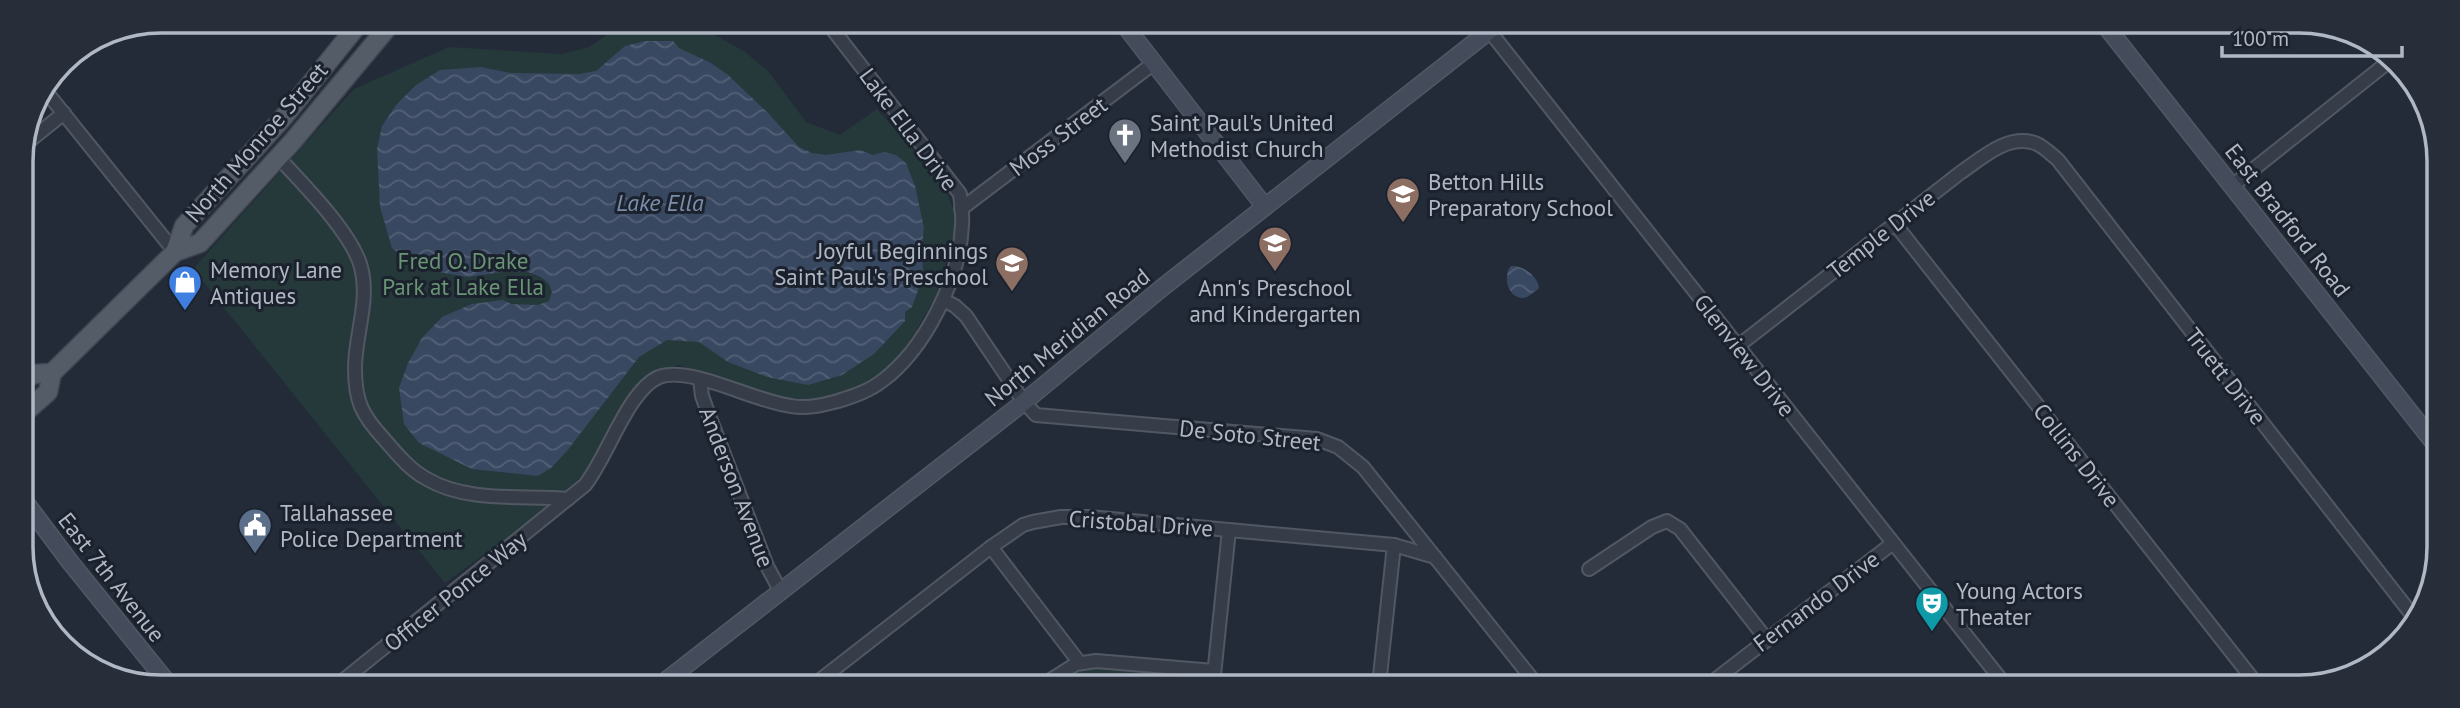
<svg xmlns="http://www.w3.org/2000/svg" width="2460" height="708" viewBox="0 0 2460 708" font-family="'PT Sans',sans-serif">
	<defs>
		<pattern id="water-waves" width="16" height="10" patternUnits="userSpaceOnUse" patternTransform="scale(1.75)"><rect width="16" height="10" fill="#394861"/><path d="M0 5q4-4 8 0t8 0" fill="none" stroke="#536076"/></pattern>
	</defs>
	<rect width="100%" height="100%" fill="#232b38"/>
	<g fill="#25383a">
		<path d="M625,22L696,24L745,52L768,71L806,122L840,135L877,109L943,183L955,214V231L937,294L915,333L896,360L876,378L848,393L821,399L781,400L679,365L651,373L631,390L588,471L536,517L445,583L193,269L354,89L449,47L562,54L589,47Z"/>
		<path d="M1087,666L1200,675L1205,678L1208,684H1052L1061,677Z"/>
	</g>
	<g fill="url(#water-waves)">
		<path d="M645,41H673L679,48L711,63L728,75L767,112L799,147L812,153L826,155L860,150L873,155L884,152L896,155L906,163L915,186L924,228L922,246L923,276L912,307L905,312V321L875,353L842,375L808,385L767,377L728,362L699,342L667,340L639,357L567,451L551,468L538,476L472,469L419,443L404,424L399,388L408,363L422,338L442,317L472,304L503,300L511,304L538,305L549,301L552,292L549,284L541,277L528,272L509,271L468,277L438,272L407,260L392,248L380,207L377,149L382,126L396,105L416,85L440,70L481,67L510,73L579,74L596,71L625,46Z"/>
		<path d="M1511,266C1523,265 1538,276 1539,288C1535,291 1529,297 1524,298C1508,299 1502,276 1511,266Z"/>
	</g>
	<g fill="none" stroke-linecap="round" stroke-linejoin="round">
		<g stroke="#515863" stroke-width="16">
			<g id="street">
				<path d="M1484,24L2006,686"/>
				<path d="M44,89L175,252"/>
				<path d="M23,146L64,113"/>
				<path d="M278,157C303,184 352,233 361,267C370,301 355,335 355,368C355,402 362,415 384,439C397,454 410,470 427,479C467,503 524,495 568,499"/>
				<path d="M2231,187L2392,59"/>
				<path d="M961,209L1154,63"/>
				<path d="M1895,224L2259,687"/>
				<path d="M943,300L955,306L966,316L1024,402L1036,415L1317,439L1338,447L1363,467L1537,685"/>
				<path d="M1738,346L1960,173C1982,158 2007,134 2035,143C2043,146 2051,154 2058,160L2413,616"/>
				<path d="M700,379L702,396L710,418L767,566L781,592"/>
				<path d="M991,547L1079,662"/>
				<path d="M1589,569L1652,527L1667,521L1680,529L1767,640"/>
				<path d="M340,683L585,485C608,456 628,390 659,377C690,365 755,402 791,406C807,409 823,405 838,401C854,396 869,391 882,381C925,349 960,279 962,225C963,215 961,204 960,194L827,22"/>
				<path d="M815,684L991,547L1023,525L1033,522L1061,517H1089L1229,530L1394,545L1435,557"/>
				<path d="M1044,684L1076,664L1096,661L1214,671"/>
				<path d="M1213,685L1229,530"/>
				<path d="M1379,685L1394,545"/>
				<path d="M1707,686L1893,543"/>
			</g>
		</g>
		<g stroke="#515863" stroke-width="19">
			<g id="secondary">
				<path d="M1123,23L1265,207"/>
				<path d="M2105,25L2435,444"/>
				<path d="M23,499L70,562L167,682"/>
				<path d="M663,683L1024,402L1163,287L1498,24"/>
			</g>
		</g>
		<g stroke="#3f4652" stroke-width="21">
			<g id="primary">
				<path d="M175,252L200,243L293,141L393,21"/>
				<path d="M23,383L33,374L52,373"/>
				<path d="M23,414L48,392L52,373L175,252L184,226L283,118L361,21"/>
			</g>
		</g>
		<use href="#street" stroke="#363d48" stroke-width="12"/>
		<use href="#secondary" stroke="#444c5b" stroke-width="16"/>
		<use href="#primary" stroke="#545c68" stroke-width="18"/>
	</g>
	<defs>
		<g id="church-pin" transform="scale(1.75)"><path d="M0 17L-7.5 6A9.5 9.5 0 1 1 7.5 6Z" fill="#6b7280" stroke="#1b222d"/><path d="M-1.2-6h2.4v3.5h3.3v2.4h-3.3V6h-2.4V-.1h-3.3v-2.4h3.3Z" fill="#fff"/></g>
		<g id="school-pin" transform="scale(1.75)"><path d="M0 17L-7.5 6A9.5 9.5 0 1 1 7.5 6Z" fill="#8d6e63" stroke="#1b222d"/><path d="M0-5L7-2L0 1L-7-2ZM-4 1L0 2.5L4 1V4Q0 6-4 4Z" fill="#fff"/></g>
		<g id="shop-pin" transform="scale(1.75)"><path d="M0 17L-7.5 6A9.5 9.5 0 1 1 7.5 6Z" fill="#3f7fe0" stroke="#1b222d"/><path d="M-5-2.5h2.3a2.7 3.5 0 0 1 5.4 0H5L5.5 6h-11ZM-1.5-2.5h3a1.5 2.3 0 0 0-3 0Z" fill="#fff"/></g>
		<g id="civic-pin" transform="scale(1.75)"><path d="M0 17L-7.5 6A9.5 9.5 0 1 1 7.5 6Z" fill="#5c6f8a" stroke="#1b222d"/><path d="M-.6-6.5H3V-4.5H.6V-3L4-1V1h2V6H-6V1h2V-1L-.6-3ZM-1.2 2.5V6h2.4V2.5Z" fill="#fff"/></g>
		<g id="theatre-pin" transform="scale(1.75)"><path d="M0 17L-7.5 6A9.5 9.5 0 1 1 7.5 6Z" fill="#0f9aa8" stroke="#1b222d"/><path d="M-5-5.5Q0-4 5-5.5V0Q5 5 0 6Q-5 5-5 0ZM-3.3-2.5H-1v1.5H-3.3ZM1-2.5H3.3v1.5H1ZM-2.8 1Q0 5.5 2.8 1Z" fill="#fff"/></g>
	</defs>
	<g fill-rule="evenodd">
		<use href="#church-pin" x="1125" y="135"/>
		<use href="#school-pin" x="1403" y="194"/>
		<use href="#school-pin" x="1275" y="243"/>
		<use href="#school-pin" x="1012" y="263"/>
		<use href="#shop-pin" x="185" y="282"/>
		<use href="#civic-pin" x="255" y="525"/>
		<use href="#theatre-pin" x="1932" y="603"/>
	</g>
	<g text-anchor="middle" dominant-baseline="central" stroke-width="6" stroke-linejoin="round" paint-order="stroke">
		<g font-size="23" fill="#b1b8c5" stroke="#1b222d" text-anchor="start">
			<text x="1150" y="122">Saint Paul's United<tspan x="1150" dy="26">Methodist Church</tspan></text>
			<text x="1428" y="181">Betton Hills<tspan x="1428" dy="26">Preparatory School</tspan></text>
			<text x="988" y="250" text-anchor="end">Joyful Beginnings<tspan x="988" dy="26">Saint Paul's Preschool</tspan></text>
			<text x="210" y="269">Memory Lane<tspan x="210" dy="26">Antiques</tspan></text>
			<text x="1275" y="287" text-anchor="middle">Ann's Preschool<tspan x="1275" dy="26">and Kindergarten</tspan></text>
			<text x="280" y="512">Tallahassee<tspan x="280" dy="26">Police Department</tspan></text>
			<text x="1956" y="590">Young Actors<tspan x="1956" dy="26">Theater</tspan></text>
		</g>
		<g font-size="23" fill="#b1b8c5" stroke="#1b222d">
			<text transform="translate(909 129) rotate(53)">Lake Ella Drive</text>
			<text transform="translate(1058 136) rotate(-37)">Moss Street</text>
			<text transform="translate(256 142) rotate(-49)">North Monroe Street</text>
			<text transform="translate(2288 220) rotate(52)">East Bradford Road</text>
			<text transform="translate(1881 234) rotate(-38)">Temple Drive</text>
			<text transform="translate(1067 337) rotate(-39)">North Meridian Road</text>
			<text transform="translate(1745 355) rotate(52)">Glenview Drive</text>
			<text transform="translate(2226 376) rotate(52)">Truett Drive</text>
			<text transform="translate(1250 435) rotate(6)">De Soto Street</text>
			<text transform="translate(2077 455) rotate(52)">Collins Drive</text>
			<text transform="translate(737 487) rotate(69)">Anderson Avenue</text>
			<text transform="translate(1141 523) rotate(4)">Cristobal Drive</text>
			<text transform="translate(112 577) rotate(52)">East 7th Avenue</text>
			<text transform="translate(455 591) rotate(-39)">Officer Ponce Way</text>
			<text transform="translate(1816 601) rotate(-37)">Fernando Drive</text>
		</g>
		<g font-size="23" fill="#699475" stroke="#1b222d">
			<text x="463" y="260">Fred O. Drake<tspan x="463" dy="26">Park at Lake Ella</tspan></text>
		</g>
		<g font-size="24" font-style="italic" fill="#7b8eab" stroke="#1b222d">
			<text x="660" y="202">Lake Ella</text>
		</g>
	</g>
	<path d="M0 0H2460V708H0ZM161 33H2299A128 128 0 0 1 2427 161V547A128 128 0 0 1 2299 675H161A128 128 0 0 1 33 547V161A128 128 0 0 1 161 33Z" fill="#272e39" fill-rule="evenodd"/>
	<path fill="none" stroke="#b1b8c5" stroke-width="3.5" d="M161 33H2299A128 128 0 0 1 2427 161V547A128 128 0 0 1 2299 675H161A128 128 0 0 1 33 547V161A128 128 0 0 1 161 33Z"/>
	<path d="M2222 46v10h180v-10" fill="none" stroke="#b1b8c5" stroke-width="3.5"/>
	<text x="2232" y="46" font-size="21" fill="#b1b8c5" stroke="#1b222d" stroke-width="5" paint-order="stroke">100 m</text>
</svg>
